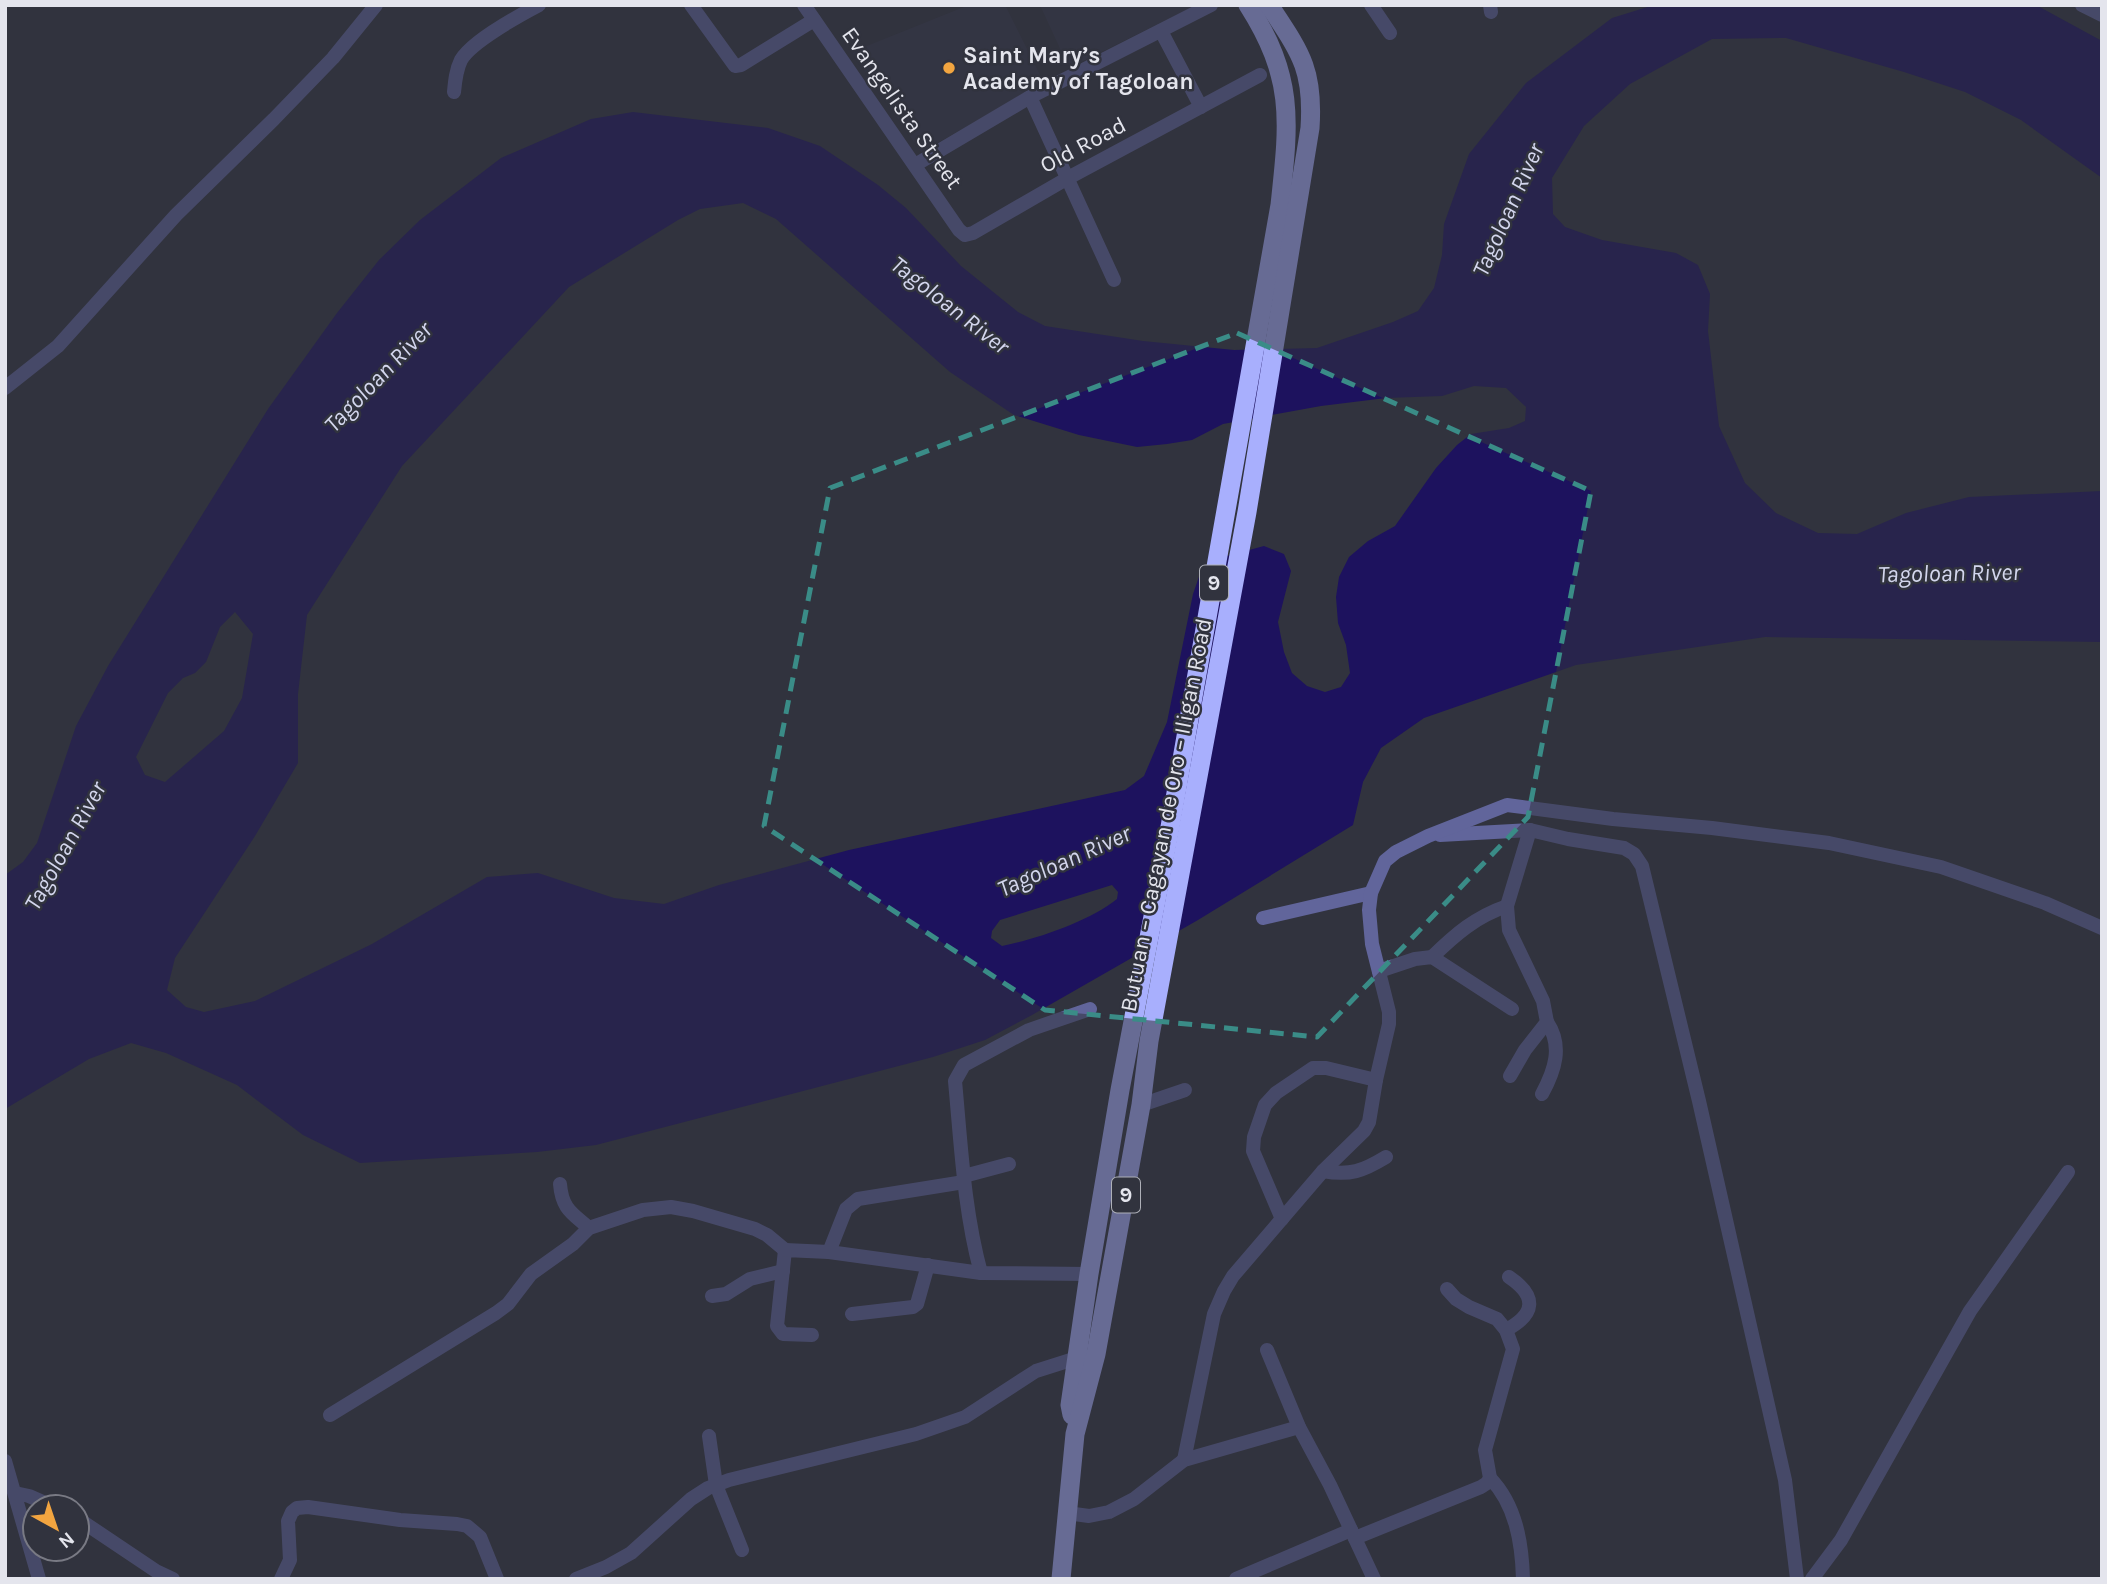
<svg xmlns="http://www.w3.org/2000/svg" width="2107" height="1584" viewBox="0 0 2107 1584" font-family="Karla,sans-serif">
	<rect width="100%" height="100%" fill="#31333e"/>
	<g fill="#37394b">
		<path d="M969,5H1005L1044,83L921,152L852,52Z"/>
		<path d="M1040,5H1196L1069,68Z"/>
	</g>
	<path fill="#1d125e" fill-rule="evenodd" d="M1654,5H2036L2102,41V178L2021,120L1965,92L1904,72L1786,38L1712,39L1630,84L1584,126L1552,178L1553,214L1565,227L1602,240L1676,253L1698,265L1710,294L1708,331L1719,426L1745,483L1776,513L1818,533L1857,534L1906,513L1969,497L2102,491V642L1765,637L1576,665L1424,718L1381,748L1363,782L1353,825L1198,920L1032,1015L985,1040L933,1057L596,1145L537,1152L360,1163L303,1135L237,1085L166,1053L131,1043L89,1059L5,1109V875L23,862L37,843L76,726L108,666L268,409L337,313L379,260L420,220L501,158L591,119L633,112L768,128L820,146L878,185L906,208L961,266L1018,312L1045,326L1143,341L1234,350L1317,348L1393,322L1418,311L1434,288L1442,255L1444,224L1469,154L1526,83L1612,18ZM743,203L776,219L950,372L1014,415L1079,435L1137,447L1167,444L1192,440L1223,424L1321,406L1386,398L1442,396L1474,386L1506,388L1526,407L1525,421L1509,428L1471,434L1457,445L1436,468L1395,526L1368,541L1349,557L1339,577L1336,597L1338,623L1346,645L1350,673L1341,687L1325,692L1307,686L1292,673L1284,652L1278,622L1291,571L1284,554L1264,546L1212,560L1201,571L1193,594L1167,722L1144,776L1125,790L849,850L719,885L664,904L614,898L538,873L487,877L372,944L255,1001L204,1012L186,1007L167,990L175,958L255,836L298,763V694L307,615L402,466L569,287L678,220L700,209ZM235,612L253,634L242,698L224,731L165,782L145,775L136,757L168,693L183,678L195,673L206,662L220,627ZM1112,885L1118,892L1117,899C1090,921 1037,939 1002,946L991,938L992,931L1000,920Z"/>
	<g fill="none" stroke-linecap="round" stroke-linejoin="round">
		<g stroke="#61659b" stroke-width="14">
			<path d="M691,5L735,66L741,65L814,20"/>
			<path d="M804,5L959,230L965,235L973,233L1068,178L1260,75"/>
			<path d="M1371,5L1390,33"/>
			<path d="M1490,5L1491,12"/>
			<path d="M2082,5L2102,15"/>
			<path d="M1161,31L1201,107"/>
			<path d="M454,92C455,81 456,70 461,60C471,42 520,15 539,5"/>
			<path d="M1030,97L1114,280"/>
			<path d="M915,165L1030,97L1211,5"/>
			<path d="M5,388L58,346L176,215L274,119L333,58L376,5"/>
			<path d="M1440,835L1530,830L1568,839L1624,848L1634,854L1642,866L1699,1101L1785,1480L1797,1579"/>
			<path d="M1263,918L1371,893"/>
			<path d="M1432,957C1456,934 1475,917 1507,906"/>
			<path d="M1379,971L1415,959L1432,957L1512,1009"/>
			<path d="M1510,1076L1525,1050L1547,1022L1543,1001L1509,930L1507,906L1530,830"/>
			<path d="M1542,1094C1555,1070 1563,1046 1547,1022"/>
			<path d="M1141,1105L1185,1090"/>
			<path d="M1323,1171C1350,1176 1363,1171 1386,1157"/>
			<path d="M964,1176L1009,1164"/>
			<path d="M560,1184C562,1209 572,1213 589,1228"/>
			<path d="M1282,1219L1253,1151L1254,1137L1265,1105L1276,1093L1313,1068H1326L1376,1080"/>
			<path d="M829,1252L846,1209L858,1199L964,1182"/>
			<path d="M981,1273C964,1211 961,1145 955,1081L964,1065L1029,1030L1090,1009"/>
			<path d="M712,1296L726,1294L750,1279L783,1271"/>
			<path d="M852,1314L913,1307L917,1304L928,1265"/>
			<path d="M1506,1330C1536,1314 1537,1296 1509,1277"/>
			<path d="M812,1335L783,1334L777,1326L785,1250L829,1252L981,1273L1089,1274"/>
			<path d="M1267,1350L1299,1427L1330,1485L1374,1579"/>
			<path d="M330,1415L496,1313L508,1304L531,1274L573,1244L589,1228L643,1210L671,1207L693,1211L755,1229L767,1235L785,1250"/>
			<path d="M709,1436L716,1485L742,1550"/>
			<path d="M1184,1460L1214,1314L1224,1291L1233,1276L1323,1171L1364,1131L1369,1122L1376,1080L1389,1024V1012L1372,944L1369,910L1371,893L1385,861L1396,852L1428,836L1507,805L1613,819L1712,828L1829,843L1941,867L2045,903L2102,928"/>
			<path d="M5,1461L39,1579"/>
			<path d="M1490,1478C1516,1505 1522,1543 1523,1579"/>
			<path d="M15,1493L29,1496L54,1507"/>
			<path d="M1067,1513L1089,1516L1109,1512L1134,1499L1184,1460L1299,1427"/>
			<path d="M77,1518L156,1571L173,1579"/>
			<path d="M1355,1538L1481,1487L1487,1483L1490,1478L1485,1450L1513,1349L1506,1330L1497,1319L1469,1307L1456,1299L1447,1289"/>
			<path d="M281,1579L290,1560L288,1521L292,1512L297,1508L308,1507L400,1520L457,1524L467,1526L480,1537L497,1579"/>
			<path d="M576,1579L606,1567L631,1553L691,1499L708,1488L729,1480L916,1434L965,1417L1036,1371L1077,1358"/>
			<path d="M1236,1579L1351,1530"/>
			<path d="M1812,1579L1841,1540L1970,1311L2068,1172"/>
		</g>
		<g stroke="#a8affd" stroke-width="19">
			<path d="M1072,1415L1070,1405L1089,1274L1120,1090L1170,827L1280,205C1289,121 1295,79 1248,5"/>
			<path d="M1061,1579L1075,1434L1096,1354L1141,1105L1149,1041L1247,512L1310,128C1314,69 1300,52 1269,5"/>
		</g>
	</g>
	<path d="M0 0H2107V1584H0ZM1237,333L1591,491L1528,817L1317,1037L1045,1010L764,826L830,488Z" fill="#31333e" fill-opacity=".55" fill-rule="evenodd"/>
	<path fill="none" stroke="#3a8c87" stroke-width="5" stroke-dasharray="14 9" stroke-linejoin="round" d="M1237,333L1591,491L1528,817L1317,1037L1045,1010L764,826L830,488Z"/>
	<circle fill="#f2a540" stroke="#31333e" stroke-width="2.5" cx="949" cy="68" r="7"/>
	<g text-anchor="middle" dominant-baseline="central" stroke-width="5" stroke-linejoin="round" paint-order="stroke">
		<g fill="#31333e" stroke="#aeb0b8" stroke-width="2">
			<rect x="1200" y="565.5" width="28" height="35" rx="5"/>
			<rect x="1112" y="1177.5" width="28" height="35" rx="5"/>
		</g>
		<g font-size="21" font-weight="bold" fill="#e4e5ed">
			<text x="1214" y="583">9</text>
			<text x="1126" y="1195">9</text>
		</g>
		<g font-size="23" font-weight="bold" fill="#e4e5ed" stroke="#31333e" text-anchor="start">
			<text x="963" y="55">Saint Mary’s<tspan x="963" dy="26">Academy of Tagoloan</tspan></text>
		</g>
		<g font-size="23" fill="#e4e5ed" stroke="#31333e">
			<text transform="translate(902 108) rotate(55)">Evangelista Street</text>
			<text transform="translate(1083 145) rotate(-28)">Old Road</text>
			<text transform="translate(1166 815) rotate(-79)">Butuan – Cagayan de Oro – Iligan Road</text>
		</g>
		<g font-size="24" font-style="italic" fill="#d3d6ed" stroke="#31333e">
			<text transform="translate(1508 210) rotate(-66)">Tagoloan River</text>
			<text transform="translate(950 305) rotate(38)">Tagoloan River</text>
			<text transform="translate(378 377) rotate(-46)">Tagoloan River</text>
			<text transform="translate(1949 573) rotate(-1)">Tagoloan River</text>
			<text transform="translate(65 846) rotate(-61)">Tagoloan River</text>
			<text transform="translate(1064 861) rotate(-24)">Tagoloan River</text>
		</g>
	</g>
	<rect width="2107" height="1584" fill="none" stroke="#e4e5ed" stroke-width="14"/>
	<g transform="translate(56 1528) rotate(140)"><circle r="33" fill="#31333e" stroke="#797a84" stroke-width="2"/>
	<path d="M0-5L12 26L0 18L-12 26Z" fill="#f2a540"/>
	<text y="-10" font-size="19" font-weight="bold" text-anchor="middle" fill="#e4e5ed">N</text>
	</g>
</svg>
